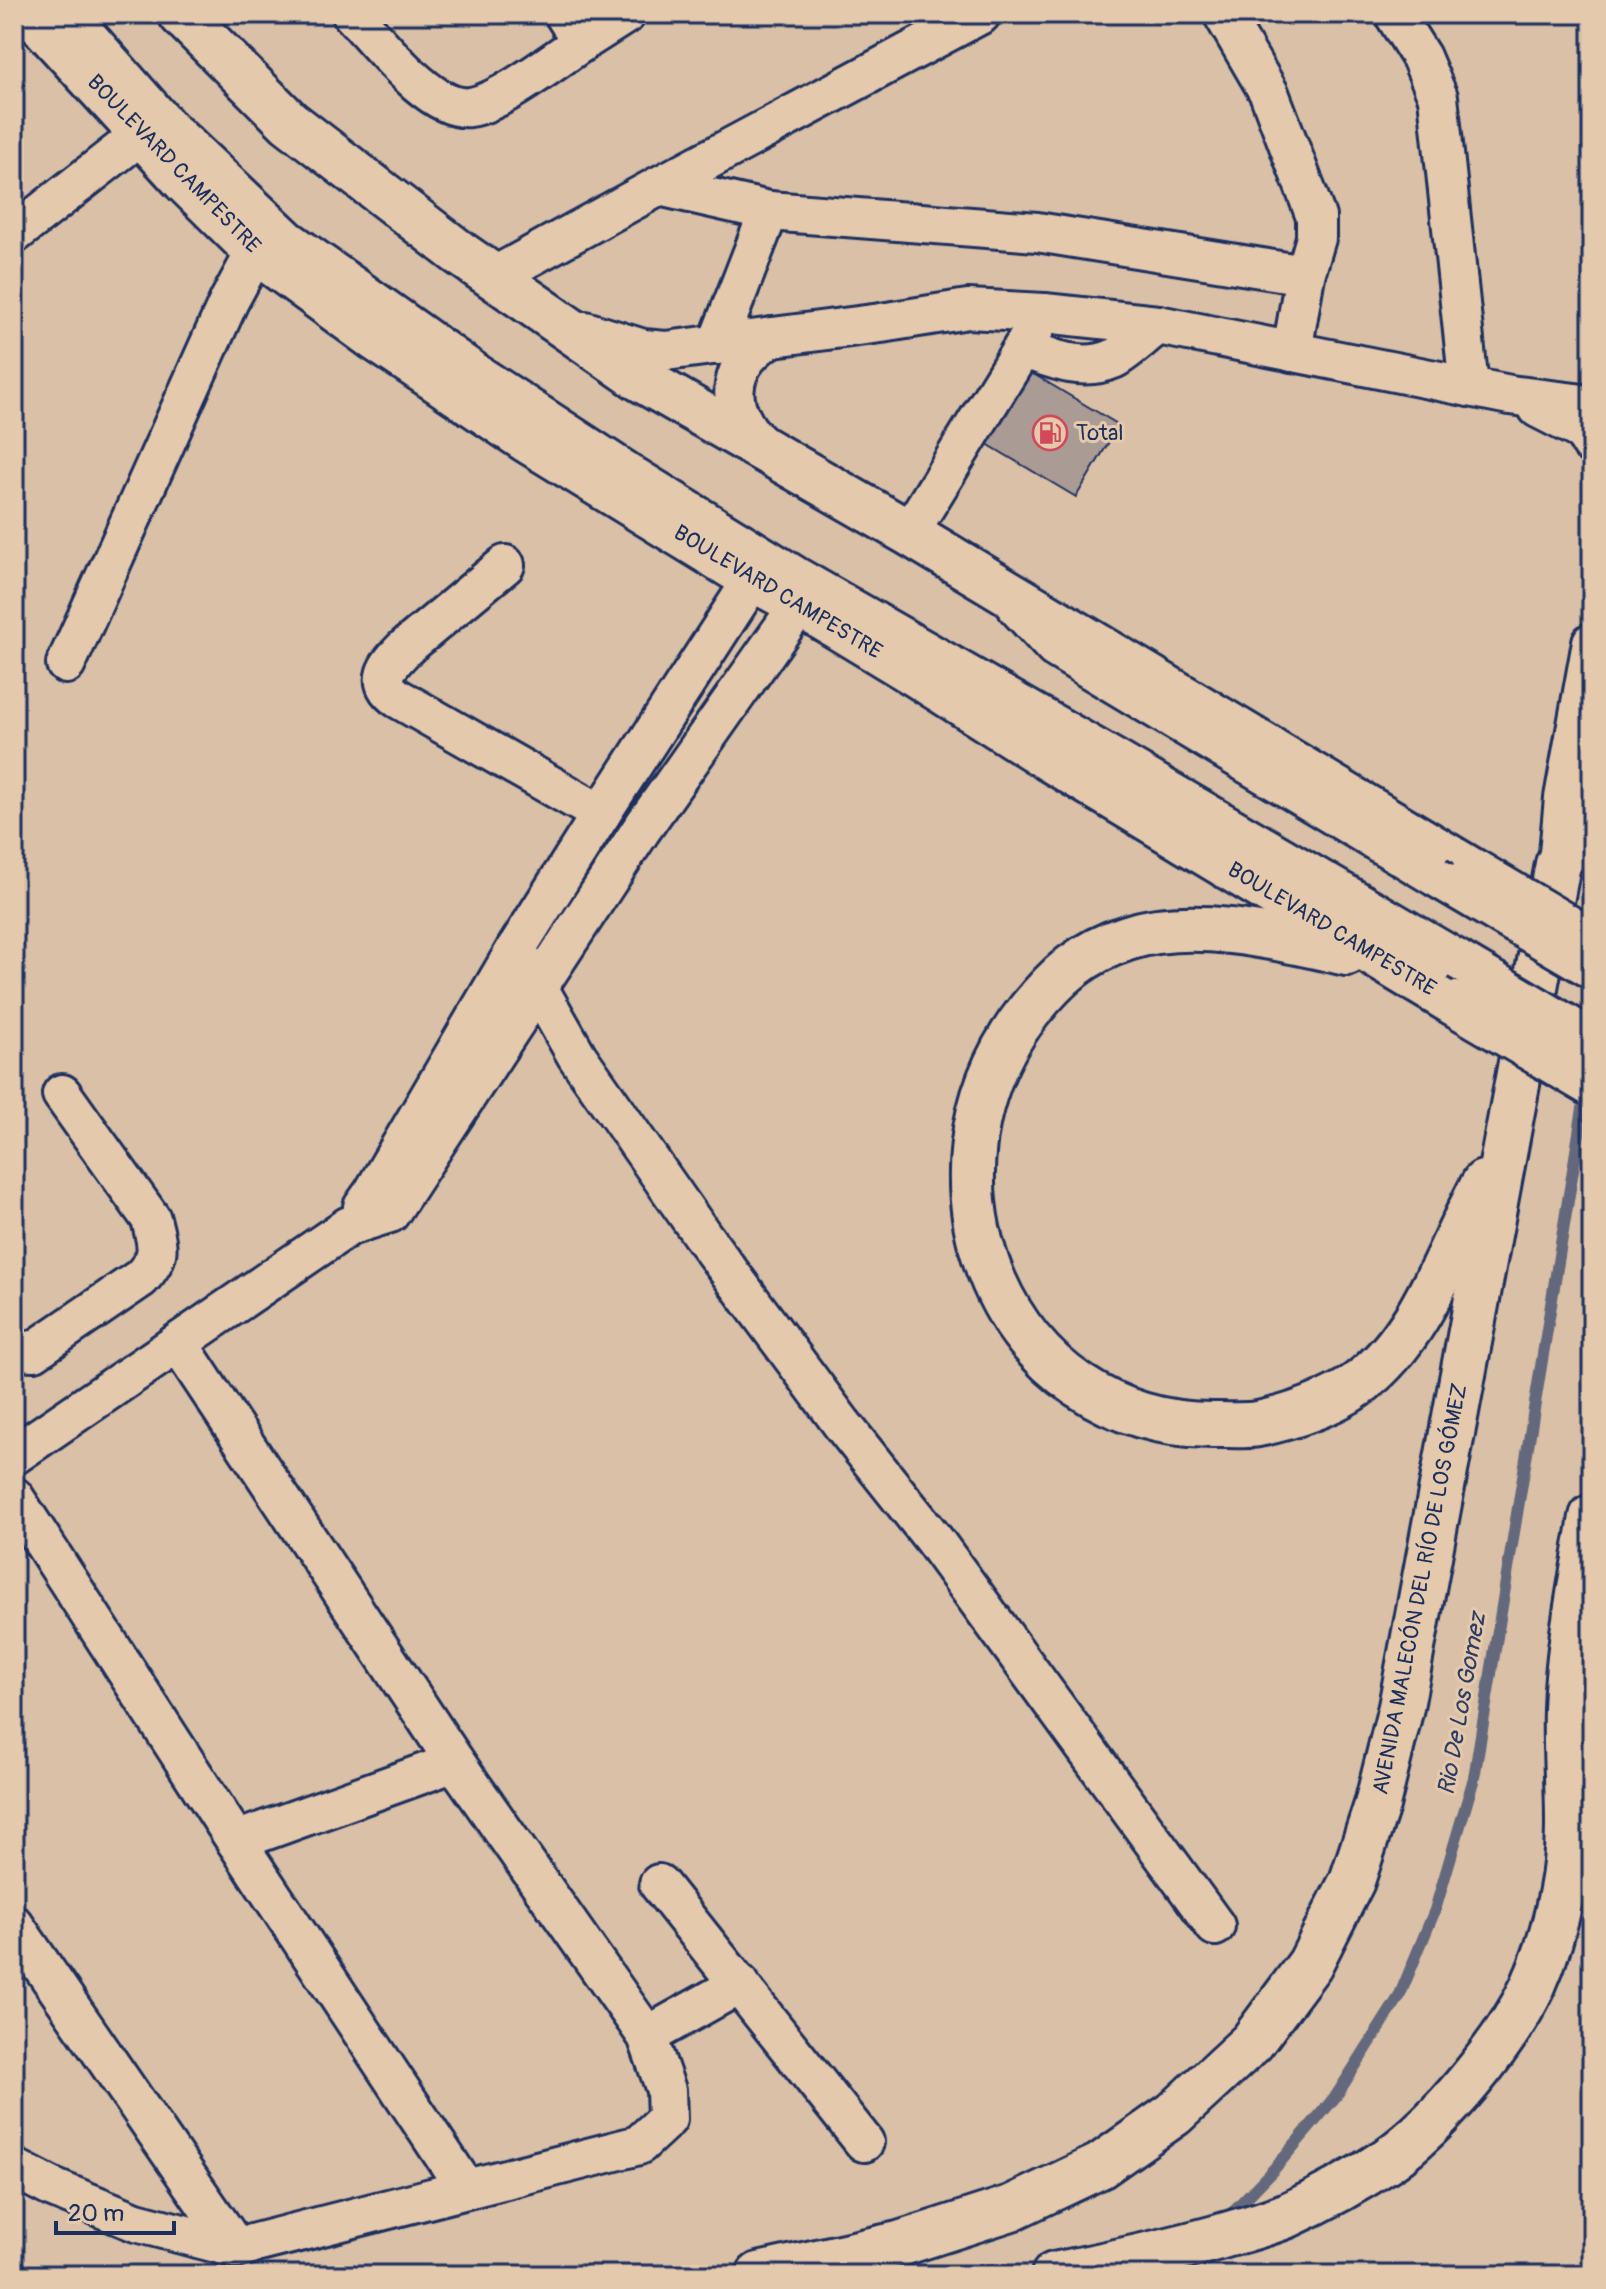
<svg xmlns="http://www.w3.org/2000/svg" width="1606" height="2289" viewBox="0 0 1606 2289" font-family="Pangolin,sans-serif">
	<rect width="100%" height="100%" fill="#d9c0a7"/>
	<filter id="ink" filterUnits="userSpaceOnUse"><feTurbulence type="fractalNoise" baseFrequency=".0125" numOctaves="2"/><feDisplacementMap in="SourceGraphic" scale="16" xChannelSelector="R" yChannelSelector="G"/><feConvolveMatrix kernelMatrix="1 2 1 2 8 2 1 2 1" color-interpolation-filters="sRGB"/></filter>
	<g filter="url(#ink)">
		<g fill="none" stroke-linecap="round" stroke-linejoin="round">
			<path stroke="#64677b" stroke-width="12" d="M1224,2221L1274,2169L1336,2096L1399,1997L1435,1910L1474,1778L1586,1090"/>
		</g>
		<path fill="#aa9b95" stroke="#1b2f5e" stroke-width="2" d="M1025,369L1119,425L1076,497L982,441Z"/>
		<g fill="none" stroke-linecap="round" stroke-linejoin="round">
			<g stroke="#1b2f5e" stroke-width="44">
				<g id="minor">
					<path d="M68,14L167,126L288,240L480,376L633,476L795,576L1118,761L1458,960"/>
					<path d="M352,14C377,40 432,113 470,107C500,103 555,60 582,42"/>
					<path d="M564,14L582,42L626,14"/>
					<path d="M1394,14L1421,57L1438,97L1469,387"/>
					<path d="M659,186L769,211L1037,232L1305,275L1316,238V217L1269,93L1223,14"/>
					<path d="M14,234L143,133"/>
					<path d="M493,277L659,186L981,14"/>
					<path d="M585,331L643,349L666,351L881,323L968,309L1044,313L1158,325L1510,395L1592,405"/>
					<path d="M717,345L769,211"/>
					<path d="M1023,348C1052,359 1082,372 1113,359C1127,352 1145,334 1158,325"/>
					<path d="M1292,352L1305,275"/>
					<path d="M1538,408L1583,431L1592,445"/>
					<path d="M768,451C758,442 749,434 743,422C723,388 740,354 773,337"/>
					<path d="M909,533L1044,313"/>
					<path d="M505,565L405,648C387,666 373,682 399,699L601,814"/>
					<path d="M1017,607L1055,648L1436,877"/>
					<path d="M66,664L229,301L256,251"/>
					<path d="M1558,864L1564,798L1592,642"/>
					<path d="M516,949L577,1056L702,1235L842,1424L934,1540L1215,1926"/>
					<path d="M363,1207L373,1193L516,949L601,814L753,579"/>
					<path d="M14,1350L34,1351L141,1278C162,1255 158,1248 151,1219L62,1094"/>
					<path d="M14,1455L349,1226L390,1213L641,830L800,604"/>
					<path d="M14,1497L236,1841L466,2189"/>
					<path d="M236,1841L455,1762"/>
					<path d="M659,1884L864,2142"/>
					<path d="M14,1925L236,2248"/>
					<path d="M647,2036L740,1984"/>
					<path d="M14,2168L53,2188L136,2222L236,2248L639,2145L667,2119L666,2090L647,2036L455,1762L178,1343"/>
				</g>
			</g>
			<g stroke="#1b2f5e" stroke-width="50">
				<g id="major">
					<path d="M32,14L185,181L256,251L376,339L527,440L753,579L800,604L917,675L1048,758L1456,1004"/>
					<path d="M181,14L289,122L458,252L639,378L909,533L1474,872"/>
					<path d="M1347,953C1281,938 1192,916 1127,938C1083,952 1057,976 1029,1011C900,1175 1001,1430 1219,1425C1232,1425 1246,1426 1258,1424C1289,1418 1336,1402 1361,1382C1425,1332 1446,1252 1484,1183"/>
					<path d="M759,2275L899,2244L1011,2208L1100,2166L1174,2114L1252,2042L1310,1964L1352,1881L1377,1805L1401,1707L1558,864L1592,805"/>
					<path d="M1054,2275C1109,2264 1165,2252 1219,2237C1242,2230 1266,2224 1288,2215C1321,2200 1359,2179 1389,2159C1440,2123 1505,2044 1532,1988C1546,1957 1556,1924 1562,1890C1574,1830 1564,1770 1566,1709C1568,1645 1582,1581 1592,1517"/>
				</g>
			</g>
			<use href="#minor" stroke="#e5c9ac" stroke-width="38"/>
			<use href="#major" stroke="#e5c9ac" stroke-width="44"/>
			<g stroke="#1b2f5e" stroke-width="44" stroke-linecap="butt">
				<g id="minor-bridge">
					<path d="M1436,877L1592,969"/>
					<path d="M1458,960L1592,1039"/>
				</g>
			</g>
			<g stroke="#1b2f5e" stroke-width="50" stroke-linecap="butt">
				<g id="major-bridge">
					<path d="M1474,872L1592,942"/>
					<path d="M1456,1004L1592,1084"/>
				</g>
			</g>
			<use href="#minor-bridge" stroke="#e5c9ac" stroke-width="38"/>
			<use href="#major-bridge" stroke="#e5c9ac" stroke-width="44"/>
		</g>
	</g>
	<defs>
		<g id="fuel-ring" transform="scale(1.8)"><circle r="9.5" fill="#e5c9ac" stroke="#d1495b" stroke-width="1.5"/><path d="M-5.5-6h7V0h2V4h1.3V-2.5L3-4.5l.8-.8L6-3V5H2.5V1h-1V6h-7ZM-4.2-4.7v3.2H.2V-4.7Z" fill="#d1495b"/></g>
	</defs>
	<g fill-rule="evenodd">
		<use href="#fuel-ring" x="1050" y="433"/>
	</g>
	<g text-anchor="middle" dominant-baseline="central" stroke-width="6" stroke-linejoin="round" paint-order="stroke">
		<g font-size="22" fill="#1b2f5e" stroke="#e5c9ac">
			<text transform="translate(174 164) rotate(46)">BOULEVARD CAMPESTRE</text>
			<text transform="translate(778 592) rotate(31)">BOULEVARD CAMPESTRE</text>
			<text transform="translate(1332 929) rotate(31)">BOULEVARD CAMPESTRE</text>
			<text transform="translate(1420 1589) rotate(-79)">AVENIDA MALECÓN DEL RÍO DE LOS GÓMEZ</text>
		</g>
		<g font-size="22" fill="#1b2f5e" stroke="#e5c9ac" text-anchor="start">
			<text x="1076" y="433">Total</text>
		</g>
		<g font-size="24" font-style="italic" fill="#2d3d65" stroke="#e5c9ac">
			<text transform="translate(1462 1704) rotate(-80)">Rio De Los Gomez</text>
		</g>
	</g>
	<rect width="1606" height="2289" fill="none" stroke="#e5c9ac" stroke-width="48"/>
	<rect x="24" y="24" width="1558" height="2241" fill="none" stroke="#1b2f5e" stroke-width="3" filter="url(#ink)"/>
	<path d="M56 2221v12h118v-12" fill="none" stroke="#1b2f5e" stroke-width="4"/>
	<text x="68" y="2221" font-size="24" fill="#1b2f5e" stroke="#e5c9ac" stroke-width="6" paint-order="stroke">20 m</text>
</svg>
